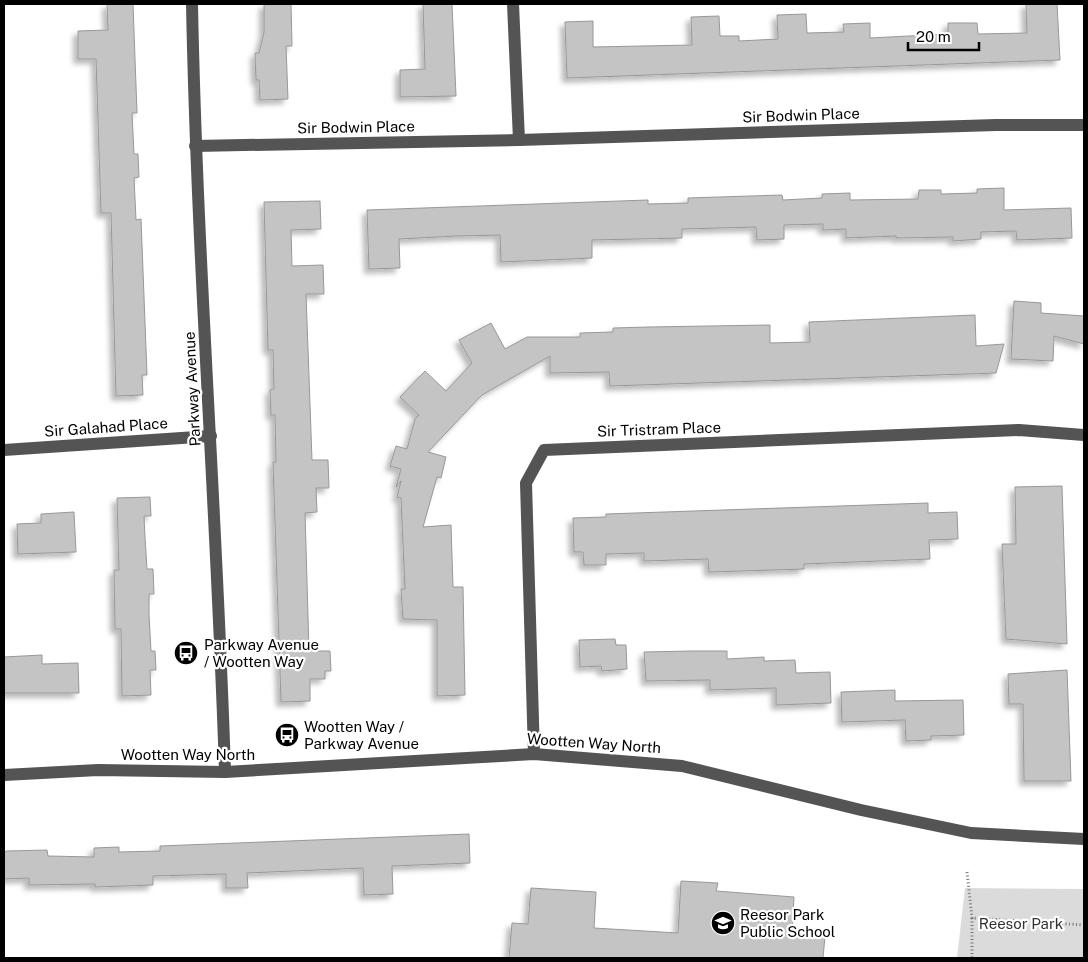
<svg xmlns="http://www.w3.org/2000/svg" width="1088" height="962" viewBox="0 0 1088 962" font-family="'Public Sans',sans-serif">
	<defs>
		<filter id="shadow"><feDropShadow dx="-4.5" dy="4.5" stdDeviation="2.5" flood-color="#0004"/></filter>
	</defs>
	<rect width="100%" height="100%" fill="#fff"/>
	<path fill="#dbdbdb" d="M965,888L1084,889V958H957Z"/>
	<g fill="#c4c4c4" stroke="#989898" filter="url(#shadow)">
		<path d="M107,4H133L137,113H132L134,154H138L139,177L134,178L136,220L141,219L147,375H142L143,395L116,396L111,213H101L96,59H78V31L108,30Z"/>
		<path d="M264,4H291L292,46H286L288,99L260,100L259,80H256L255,53H259L264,32Z"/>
		<path d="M423,4H452L456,96L400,97V70L425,69Z"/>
		<path d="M1026,4H1057L1060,60L567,78L565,22L593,21V47L692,45L691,17L719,16L720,36H739V41L778,39L777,15L806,14L807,33L844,32L843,24L870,23V38L948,34V23H977L978,34L1027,33Z"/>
		<path d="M1004,188V210L1071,208L1072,238L1017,240L1016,231L981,232V239L953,241V237L896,238V236L846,238V229L823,230V224L784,225V239L757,240L756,227L682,229V238L592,240V258L501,262L500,235L456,236L399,239L400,268L369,269L367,210L648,200V204L688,203V198L782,195L783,200L822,198V194L850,193V200L918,199L919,190H941V194L977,193V189Z"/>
		<path d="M320,201L321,229L291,230L292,266L323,265L324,294H306L312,460H328L329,488H316L317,512L305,513L309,651H330L331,671H325V679H310V701L281,702L273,462H276L275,415H271L270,390L274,389L273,350H268L264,202Z"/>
		<path d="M1014,301L1041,303V313L1084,316V344L1054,336L1053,361L1011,359Z"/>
		<path d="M975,315L976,346L1004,344L996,373L610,386L609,372L550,373V356L482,395L428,452L446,457L441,478L437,477L423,527L451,525L453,587H463L465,695L437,696V620L403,619L401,589H405L401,498L397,497L401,481L396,487L401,469L390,466L396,446L407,449L415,419L419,415L400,397L425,371L446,391L472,363L459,340L491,323L505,349L527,337H580V333L613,332V328L649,327L770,325V343L810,342L809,322Z"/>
		<path d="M1062,486L1067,644L1006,639L1002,544H1016L1015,487Z"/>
		<path d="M150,497L151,516H144L145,537L147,569H153L154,594H149V615L151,651H155L156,670H150L151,695L122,696L121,629H115L114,570H119L117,498Z"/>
		<path d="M928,503V513L957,512L958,539L929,540L930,559L804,564V569L709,572L708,559L644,561V553L606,554V565H584L583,552H574L573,518L606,517V514Z"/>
		<path d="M74,512L76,552L18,554L17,524L41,523V514Z"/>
		<path d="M615,639L616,645H626L627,669L602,671L601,666L580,667L579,640Z"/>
		<path d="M693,651H727V659L764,657V661L795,660L796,673L830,672L831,703L776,705V688L710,690V680L646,681L644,652Z"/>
		<path d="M42,655V664L78,663L79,693H4V657Z"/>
		<path d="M1067,670L1071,781H1024L1023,704H1009L1008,674Z"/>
		<path d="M895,690V701L963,700L964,735L931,736V740L906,741L905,720L842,722L841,692Z"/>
		<path d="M469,834L470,863L392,866L393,894L364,895L363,868L247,873L248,888H226V874L153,876V885L95,887V884L29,885V878L4,879V852L7,851L47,850L48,856L94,857V848L119,847V852L160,851V846Z"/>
		<path d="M681,881L718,883L716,891L794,897L792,934L825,936L823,958H509L512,923L528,924L531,888L596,892L594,928L678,933Z"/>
	</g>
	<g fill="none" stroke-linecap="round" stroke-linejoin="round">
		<g stroke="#767676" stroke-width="3" stroke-dasharray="1 2.5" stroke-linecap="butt">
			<path d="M967,872L972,918L1084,925"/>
			<path d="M972,918V958"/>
		</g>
		<g stroke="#545454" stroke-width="12">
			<path d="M192,4C197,260 217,516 225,772"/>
			<path d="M513,4L519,140"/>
			<path d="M195,146L519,140L996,125H1084"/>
			<path d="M4,450L211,436"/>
			<path d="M534,754L526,483L544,450L1019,430L1084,435"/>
			<path d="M4,775L98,770L225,772L534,754L682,766L861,810L971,833L1084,839"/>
		</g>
	</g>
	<defs>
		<g id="bus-disc" transform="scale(1.25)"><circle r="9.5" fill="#000" stroke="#fff"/><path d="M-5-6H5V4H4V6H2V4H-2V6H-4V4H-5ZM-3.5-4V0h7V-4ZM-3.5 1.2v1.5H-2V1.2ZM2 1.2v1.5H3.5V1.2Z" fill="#fff"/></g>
		<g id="school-disc" transform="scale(1.25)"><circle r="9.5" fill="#000" stroke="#fff"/><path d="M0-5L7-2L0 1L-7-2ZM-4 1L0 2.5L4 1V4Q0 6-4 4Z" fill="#fff"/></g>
	</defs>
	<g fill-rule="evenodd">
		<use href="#bus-disc" x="186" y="653"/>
		<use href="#bus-disc" x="287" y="735"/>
		<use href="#school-disc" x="723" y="923"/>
	</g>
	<g text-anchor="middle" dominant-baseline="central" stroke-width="4.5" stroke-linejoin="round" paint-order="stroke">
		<g font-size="15" fill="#000" stroke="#fff">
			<text transform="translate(801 115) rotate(-2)">Sir Bodwin Place</text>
			<text transform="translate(356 127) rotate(-1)">Sir Bodwin Place</text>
			<text transform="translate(192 389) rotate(-93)">Parkway Avenue</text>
			<text transform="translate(106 427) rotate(-4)">Sir Galahad Place</text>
			<text transform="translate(659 429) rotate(-2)">Sir Tristram Place</text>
			<text transform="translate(594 743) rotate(4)">Wootten Way North</text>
			<text x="188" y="754">Wootten Way North</text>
		</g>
		<g font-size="15" fill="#000" stroke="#fff" text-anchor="start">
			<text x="204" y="644">Parkway Avenue<tspan x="204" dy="17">/ Wootten Way</tspan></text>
			<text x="304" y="726">Wootten Way /<tspan x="304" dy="17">Parkway Avenue</tspan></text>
			<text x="740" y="914">Reesor Park<tspan x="740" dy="17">Public School</tspan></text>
		</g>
		<g font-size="15" fill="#323232" stroke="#fff">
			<text x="1021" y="923">Reesor Park</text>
		</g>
	</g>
	<rect width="1088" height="962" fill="none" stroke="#000000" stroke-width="10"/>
	<path d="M908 42v8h71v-8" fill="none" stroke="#000000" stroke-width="2.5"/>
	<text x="916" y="42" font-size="15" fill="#000000" stroke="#ffffff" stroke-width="4" paint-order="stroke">20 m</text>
</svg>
